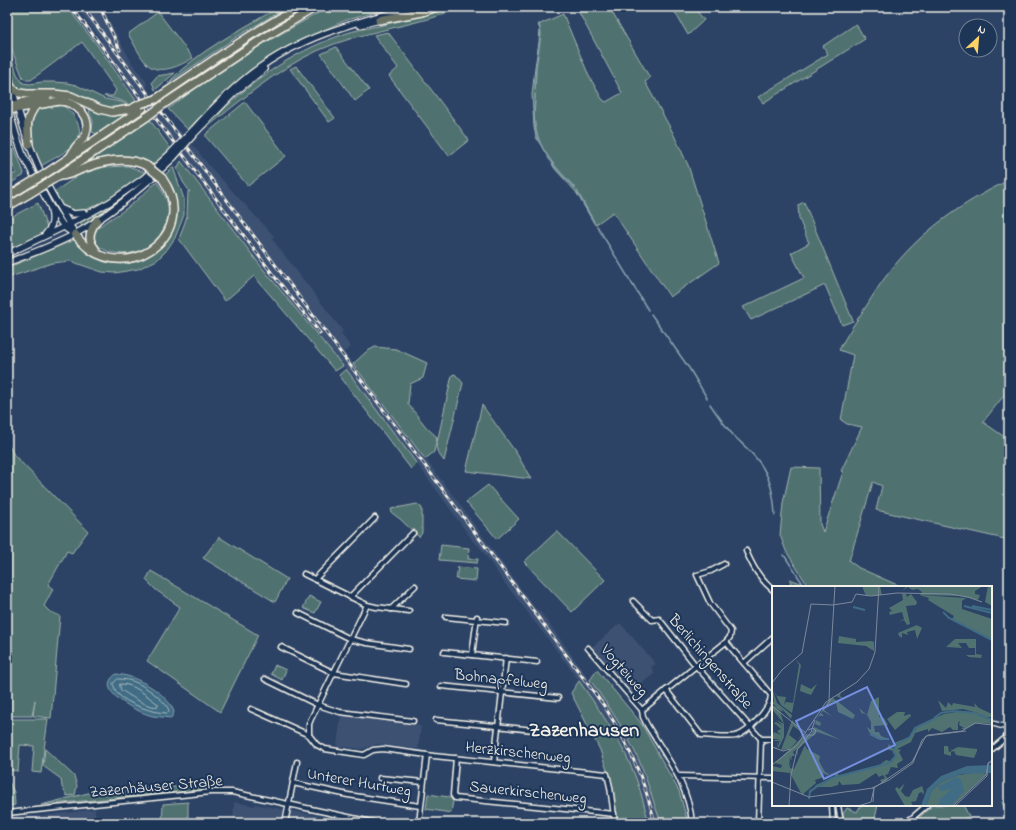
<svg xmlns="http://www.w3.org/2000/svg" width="1016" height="830" viewBox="0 0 1016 830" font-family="'Indie Flower',sans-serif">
	<rect width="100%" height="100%" fill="#2c4366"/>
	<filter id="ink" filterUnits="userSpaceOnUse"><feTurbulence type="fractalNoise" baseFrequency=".025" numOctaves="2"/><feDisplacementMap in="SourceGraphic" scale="8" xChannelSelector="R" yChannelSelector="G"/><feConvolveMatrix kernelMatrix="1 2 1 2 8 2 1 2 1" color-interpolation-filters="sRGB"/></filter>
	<g filter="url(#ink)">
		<g fill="#3c5173">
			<path d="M67,7H72L101,42L102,41L76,7H103L111,24L132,63L146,81L147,87L150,93L173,125L188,139L212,169L274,236L272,239L343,331L341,334L351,347L344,352L456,499L492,549L535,608L539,610L613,712L627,737L643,770L660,820V823H649L640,788L623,749L601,711L579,681L564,660H563L561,657V656L530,616L526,610L503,581L478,545L475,544L438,492L352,377L336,357L301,317L270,278L153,121L135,100L97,45Z"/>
			<path d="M620,623L656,664L651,667L655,673L630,693L591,648Z"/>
			<path d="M341,715L421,726L418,749L378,744L362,749L337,746Z"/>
			<path d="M234,802L255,806V804L354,823H233Z"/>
			<path d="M95,809L96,823H7V821Z"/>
		</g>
		<g fill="#507271" stroke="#a2b2ac">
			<path d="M7,7H67L97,45L137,102L130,105L122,101L104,96H113L116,90L82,42L31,80H26L23,78L7,38Z"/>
			<path d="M279,7H287L238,36L168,83C198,50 241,30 279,7Z"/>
			<path d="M329,7H394L346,20L289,46L250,70L214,102L188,130L168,109L211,77L245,54Z"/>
			<path d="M444,7H462C416,27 363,30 317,51C276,70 240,101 205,129C243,86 289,53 344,34C355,30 368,28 379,26C401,21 423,15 444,7Z"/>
			<path d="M576,7H609L650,78L645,82L672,131L688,165L719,263L670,297L613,212L595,225L576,192L555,169L536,137L534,127L532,95L535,67L539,42L540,29L538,25L563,14L589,76L602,99L606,102L622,93Z"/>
			<path d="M672,7H694L704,20L688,35Z"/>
			<path d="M158,12L193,58C181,65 159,77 146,63C139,55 134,43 128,34Z"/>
			<path d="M856,24L865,39L763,103L758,97L828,54L823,46Z"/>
			<path d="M388,32L469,140L449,156L389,76L398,68L374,35Z"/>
			<path d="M7,45L17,74L23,83L30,84L42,82H55L67,83L76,85L105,99L121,102L129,106L112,108L99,105L80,97L22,91C19,90 16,88 14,85C8,75 7,57 7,45Z"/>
			<path d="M336,47L369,90L355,101L321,54Z"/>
			<path d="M296,66L335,118L329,122L290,69Z"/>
			<path d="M175,73L155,90L152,82L157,76Z"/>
			<path d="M245,102L286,156L248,186L206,137V134Z"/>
			<path d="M62,105C70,111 74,114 78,124C87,145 55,157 41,166L29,137L32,114L39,109Z"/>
			<path d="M91,108L117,114H129L99,135L92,132L93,121L89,112Z"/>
			<path d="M150,120L171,149L154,166L136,157L109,158L88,162Z"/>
			<path d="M7,127L24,173L23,176L7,185V178L16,173L7,151Z"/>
			<path d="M181,161L263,269L343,366L335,371L254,276L225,301L179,239L187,216L188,191L190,192L183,182L177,169Z"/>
			<path d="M128,166L147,173C126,190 102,204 77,213L63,208L54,192L79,175L104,167Z"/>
			<path d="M173,167L184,199V215L175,238L166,251L157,260L138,269L115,273L102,272L70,261L52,263L7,278V268L74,240C80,246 87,255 95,258C133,276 177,249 175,206C175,201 176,195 174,191C173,185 167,180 165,175Z"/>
			<path d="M1009,180V389L983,422L1009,440V540L876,510L882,486L873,482L849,561L859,568L902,587H791L790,579L808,586L786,551L780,535L783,503L791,467L819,468L820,524L823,532L843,472L841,471L862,427L847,424L841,420L853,355L839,350C847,334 857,320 867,305C873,295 880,284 887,275C919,232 962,203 1009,180Z"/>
			<path d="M157,182C168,199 173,211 163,230C140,272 76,250 99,227C106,220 117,216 124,210C136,202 146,191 157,182Z"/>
			<path d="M134,188L104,211L82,226L79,222Z"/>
			<path d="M804,202L853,321L842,325L825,285L751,320L743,307L804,278L791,253L809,243L799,219L798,205Z"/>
			<path d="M38,203L47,228L41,235L7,252V219Z"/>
			<path d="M375,347L396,349L427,363L423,378L410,384L408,404L427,428L437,437L434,452L425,459L353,364L366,352Z"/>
			<path d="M346,369L417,464L411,469L339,375Z"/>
			<path d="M455,374L463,383L444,461L438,453L436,447L452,375Z"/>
			<path d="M482,405L517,454L531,479L466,471Z"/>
			<path d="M7,442L14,455L88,531L72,553L67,551L48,585L53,589L44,606L49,611L60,616L51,718L33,716L35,700L32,716H7Z"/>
			<path d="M488,485L519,519L497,539L466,502Z"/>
			<path d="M417,504L422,508V533L419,537L400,519L392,513L391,509Z"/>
			<path d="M557,531L605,580L572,612L524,562Z"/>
			<path d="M219,537L287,579L275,602L203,558Z"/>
			<path d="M441,545L469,548L468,559H478L477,563L439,560Z"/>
			<path d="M458,567L477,569L476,581L456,579Z"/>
			<path d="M151,571L258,635L220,712L147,661L180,607L156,590L146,580Z"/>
			<path d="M309,596L321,602L315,613L303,608Z"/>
			<path d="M275,665L286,670L282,680L271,674Z"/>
			<path d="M597,670L641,723L679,791L688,823H660V820C654,804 649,787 643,770C630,737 610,708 590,680Z"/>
			<path d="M579,681C602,713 624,745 637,781C642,795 645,809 649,823H617L611,782L600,750L571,693Z"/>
			<path d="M7,719H48L41,773L32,772L34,746L20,745L18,771L7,770Z"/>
			<path d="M45,749L74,776L77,786L75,795L67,796L62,787L61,779L43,766Z"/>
			<path d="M7,778L14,792L15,805L7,806Z"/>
			<path d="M164,787H218L219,788L41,805L104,789Z"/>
			<path d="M428,794L449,797L453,801L451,813L426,809Z"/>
			<path d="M1009,799V821L1002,802Z"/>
			<path d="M188,802V823H162L163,804Z"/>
			<path d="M861,805H878L874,823H844L843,814L847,808L857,812Z"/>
			<path d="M933,805H963L969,816L957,823H913Z"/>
		</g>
		<path fill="#406c85" stroke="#88a1ad" d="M116,674C135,675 168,693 174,712L171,718C165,717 159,717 153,716C142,714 103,696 110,681C111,678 114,676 116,674Z"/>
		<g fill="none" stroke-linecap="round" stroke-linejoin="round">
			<g stroke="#acbcc0" stroke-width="1">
				<path d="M118,679C124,679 131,680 137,683C146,687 169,703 169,712L167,713C154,713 126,704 117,693C115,690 114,686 113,684Z"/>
				<path d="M120,684C134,683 148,697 158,704V706C149,709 129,695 121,690Z"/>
			</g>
			<g stroke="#88a1ad" stroke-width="1.5">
				<path d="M535,90L536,67L541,34L539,24"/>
				<path d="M535,94C535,104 533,115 535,125C538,150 558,171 575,188"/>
				<path d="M577,191L594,222"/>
				<path d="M597,226L648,310"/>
				<path d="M651,314L689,368L707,398"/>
				<path d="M710,404C718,416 725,426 734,436C744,446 756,455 763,468C772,483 774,499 775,515"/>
				<path d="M784,555L805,587"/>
			</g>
			<g stroke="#f4f1e8" stroke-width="7">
				<g id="street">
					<path d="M746,551C753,567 759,578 773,590"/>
					<path d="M304,574L367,605L376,607L409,611"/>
					<path d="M315,579L375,518"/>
					<path d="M350,597L413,533"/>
					<path d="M633,601L652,620L659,619L696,666L761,739H773"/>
					<path d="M367,605L311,719L309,724V735L317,745L325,749L364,755L373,750L383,749L434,756L607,774L610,787L615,823"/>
					<path d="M391,609L415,586"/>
					<path d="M298,613L350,639L367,643L409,649"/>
					<path d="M446,617L506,623"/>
					<path d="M281,647L334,673L406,684"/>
					<path d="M588,648L642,710"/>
					<path d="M444,652L537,662"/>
					<path d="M472,655L477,617"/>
					<path d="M744,663L773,637"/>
					<path d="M265,679L318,705L340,712L413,721"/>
					<path d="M441,686L558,698"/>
					<path d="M666,690L701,735C709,735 729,738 736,736C748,733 771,708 771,695L726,642"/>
					<path d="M251,709L309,735"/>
					<path d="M642,710L696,666L726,642L730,637L731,631L710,603L697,575L711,571L724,564"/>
					<path d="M642,710L643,717L647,725C666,756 689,786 692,823"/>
					<path d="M436,720L563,733"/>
					<path d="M991,723L1009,728"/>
					<path d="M991,750L1009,735"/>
					<path d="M456,758L453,795L455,798L614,814"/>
					<path d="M494,762L506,658"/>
					<path d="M679,776L773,778"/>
					<path d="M380,778L423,782"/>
					<path d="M293,783L348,795L420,806"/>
					<path d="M832,805L833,823"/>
					<path d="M838,805L841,823"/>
					<path d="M7,813L211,792H232L376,823"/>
					<path d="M285,823L297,762"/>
					<path d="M419,823L427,755"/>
					<path d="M758,823L761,739"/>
					<path d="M904,823L912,818L927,805"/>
				</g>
			</g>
			<g stroke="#f4f1e8" stroke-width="8">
				<g id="secondary">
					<path d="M360,25L383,19"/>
					<path d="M7,68C16,106 27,145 45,181C54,199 65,216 75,234"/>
					<path d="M7,103L16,135L23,155L50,206L64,227L74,234"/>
					<path d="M193,130C212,109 232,88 255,71C301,36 357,22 412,7"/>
					<path d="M195,133L234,93L264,69"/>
					<path d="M62,209L73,214L84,213"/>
					<path d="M45,235C52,227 54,221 51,210"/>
					<path d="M7,254L70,224L110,202L144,178L171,153"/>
					<path d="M7,263C30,254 53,246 75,234C112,214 144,186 174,157"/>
				</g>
			</g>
			<g stroke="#f4f1e8" stroke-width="10">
				<g id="highway">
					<path d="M379,20L422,12L437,7"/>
					<path d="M12,88L19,93L27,94H54L71,96L100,109L112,112L131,109L140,104"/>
					<path d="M156,99C203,67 249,34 299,7"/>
					<path d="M167,102L262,39L316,7"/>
					<path d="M11,108L20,103L47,97"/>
					<path d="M9,110L59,101C76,102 93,117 85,136C82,141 78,144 75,148C73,152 71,156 68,159"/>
					<path d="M29,144C27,126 25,119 37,104"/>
					<path d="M45,174L143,108"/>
					<path d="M61,176C71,175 76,171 85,168C105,160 127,156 147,166"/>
					<path d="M57,177L148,116"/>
					<path d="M7,197L25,186"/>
					<path d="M7,207L29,194"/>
					<path d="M97,220C92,227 87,236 92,244C94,248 96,249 97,253"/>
					<path d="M75,234C116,293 204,238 162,178"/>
				</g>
			</g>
			<use href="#street" stroke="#1d3557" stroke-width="4"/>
			<use href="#secondary" stroke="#1d3557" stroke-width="5.5"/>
			<use href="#highway" stroke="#6a7266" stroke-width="7"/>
			<g stroke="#f4f1e8" stroke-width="3">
				<g id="rail">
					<path d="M71,7L94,36L274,276L320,333"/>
					<path d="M83,7L605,707C629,746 644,778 655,823"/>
					<path d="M100,7L120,50"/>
				</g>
			</g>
			<use href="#rail" stroke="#1d3557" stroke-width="1.5" stroke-dasharray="4.5" stroke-linecap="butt"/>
			<g stroke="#f4f1e8" stroke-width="8" stroke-linecap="butt">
				<g id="secondary-bridge">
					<path d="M171,153L193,130"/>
					<path d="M174,157L195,133"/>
				</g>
			</g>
			<g stroke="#f4f1e8" stroke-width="10" stroke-linecap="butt">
				<g id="highway-bridge">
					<path d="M140,104L156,99"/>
					<path d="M148,116L167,102"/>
					<path d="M147,166L162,178"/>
					<path d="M25,186L45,174"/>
					<path d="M29,194L57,177"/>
				</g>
			</g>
			<use href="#secondary-bridge" stroke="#1d3557" stroke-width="5.5"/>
			<use href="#highway-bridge" stroke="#6a7266" stroke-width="7"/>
		</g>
	</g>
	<g text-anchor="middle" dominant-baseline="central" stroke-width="4" stroke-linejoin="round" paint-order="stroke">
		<g font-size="16" fill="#f4f1e8" stroke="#1d3557">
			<text transform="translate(710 662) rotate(49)">Berlichingenstraße</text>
			<text transform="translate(624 671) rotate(49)">Vogteiweg</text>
			<text transform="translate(501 680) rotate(6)">Bohnapfelweg</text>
			<text transform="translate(518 753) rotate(6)">Herzkirschenweg</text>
			<text transform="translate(359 783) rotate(10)">Unterer Hurtweg</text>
			<text transform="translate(156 787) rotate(-5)">Zazenhäuser Straße</text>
			<text transform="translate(528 793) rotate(6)">Sauerkirschenweg</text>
		</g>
		<g font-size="20" font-weight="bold" fill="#f4f1e8" stroke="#1d3557">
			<text x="584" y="731">Zazenhausen</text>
		</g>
	</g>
	<g transform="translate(772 586)">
		<rect width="220" height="220" fill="#2c4366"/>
		<path d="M90,0H108L110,9L94,10ZM135,0H211L203,5V8L208,9L206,14L187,10L148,9L150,6L146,3L140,4L136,1L130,5ZM216,0H220V20L213,16ZM130,8H134L135,11L139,8L145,16L144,19L134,20L138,38L135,39L132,34L127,36L132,33L130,26L118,29L117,26L120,25L117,22L131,14ZM147,9L194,12L190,15V23L220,33V54L180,33L182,30L156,14L157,12ZM145,39L150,42L145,53L143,44L135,46L136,49L130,47V52L127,50L126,47ZM67,50L84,53V56L99,55L102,56V65L94,60L66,57ZM183,53H204V68L210,69L209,72L197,71L194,69H203V62H197L194,57H186L190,62L174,61ZM24,74L29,79L20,127L9,119L2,105L5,110L14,111L12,119L14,116L21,117L27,79ZM29,98L39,103L45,98L39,109L28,105ZM0,102L5,117L20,129L19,133L9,122L11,126L2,121L8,125L12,138V151L7,161L5,163L0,161V157L1,161L6,162L5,156L7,160V156L9,155H0L8,153H0V146V151L2,146L9,149L5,145L9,143L2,137L4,136L11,140L4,134L12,138L0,123V119L5,121L0,117L2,115ZM69,107L68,110L73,114L64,110L61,112L83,129L81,133L66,126L64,117L60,116L52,124L61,131L51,125L49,127L52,130H47L51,133L47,130L44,134L49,137L48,140L43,138L45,132L57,114ZM107,111V131L112,132L116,139L102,140L103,146H107L109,150L114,152L105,153L97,146L95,141L99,144V136L95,129L91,127L86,132L90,128L87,122L95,129L99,115ZM166,114L174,122L176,116L180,120L181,117L203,121L202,117L207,122L220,128V131H214L220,134L218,135L220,138L205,137L192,144L189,142H192L195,139L192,142L187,139L188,135L186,137V144H181L178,141L170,146L160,142L156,146V143L143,147L139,156L125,163L129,164L127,166L131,174L125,178L126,182L119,181L116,188L113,189L116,193L110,197L108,194L113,192L111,189L107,191L104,187L87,198L70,199L67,195L66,199L59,201H45L36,209L44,199L62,191L65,185L67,190L106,180L114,174L120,176L123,171L121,165L115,163L117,158L122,164V157L137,151L147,139L172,128L190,125L206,127L191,123L170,125ZM125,126H133L132,130L138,128L139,130L123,144L115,133ZM20,134L32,147L18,163L9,164ZM21,140L31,147L25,155L17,149ZM42,141L69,154L45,146L26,163L25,172V163L21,166L23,170H20L19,175L18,170L17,182L19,176L18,182L22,183L33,159L35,163L48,170L47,175L53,186L57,188L66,183L54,190L56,189L51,187L52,191L43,194L44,197L30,209L18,187L0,185V180L9,182L10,179L3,177L34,148L39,149ZM172,160H176L177,166L180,165L178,162L180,164L186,161L205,163V165L202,172L184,169L182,165L179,166V170L172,168ZM207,186L215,188L181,220H154L160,204L171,195L186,189ZM133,197L129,205L133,210L137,211L141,204L150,200L152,206L151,209L150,206L147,207L144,215L139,216L141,220H133L123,203L125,201L127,203Z" fill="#507271" fill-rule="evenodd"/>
		<path d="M220,179V187L189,188L171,195L160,204L154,220H149L155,203L169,190L195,180ZM184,191L189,194L192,205L179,220H167L168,213L180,203L168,205L166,201Z" fill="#406c85"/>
		<path fill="none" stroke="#406c85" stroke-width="2" d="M192,20L220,27M200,20L220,24M81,21L93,24M171,26L177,32L220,54M205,128L220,134M162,132L169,127L181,125L204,127M98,148L108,153H117M121,165L124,159L138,151L143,142L162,133M37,213L38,205L60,192L117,177L124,170L121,165"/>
		<path fill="none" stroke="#7c899a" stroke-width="1" d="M39,18L61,19L80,16L84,8L99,10L125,7L178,8L196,11L210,16M58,82L63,0M0,97L10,84L30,67L39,18M57,115L58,83M0,120L34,147M51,124L60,112M36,144L41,142L44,145L42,149H37M0,161L11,165L18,163M0,179L25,159L54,116L85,96L97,83L103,66L107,0M0,196L37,211L101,202M100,202L117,194L141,177L150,154L156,149L190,145L203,137L220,139M101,216L102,202M17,220L19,189L25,164L39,146L43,134M86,220L99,216L102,202L140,176L154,150L194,145M181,220L214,189L216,178L220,175M183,220L215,190L216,177L220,174"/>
		<path fill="#738fde" fill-opacity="0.15" stroke="#738fde" stroke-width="2" d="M95,101L123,159L52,193L24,135Z"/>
		<rect width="220" height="220" fill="none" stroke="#f4f1e8" stroke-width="2"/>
	</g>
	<rect width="1016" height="830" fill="none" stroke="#1d3557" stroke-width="24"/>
	<rect x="12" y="12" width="992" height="806" fill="none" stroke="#f4f1e8" stroke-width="1.5" filter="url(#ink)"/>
	<g transform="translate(978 38) rotate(26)"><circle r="19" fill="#1d3557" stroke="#738091"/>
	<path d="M0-3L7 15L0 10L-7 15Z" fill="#ffd166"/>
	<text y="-6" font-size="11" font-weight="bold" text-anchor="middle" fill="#f4f1e8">N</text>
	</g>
</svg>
